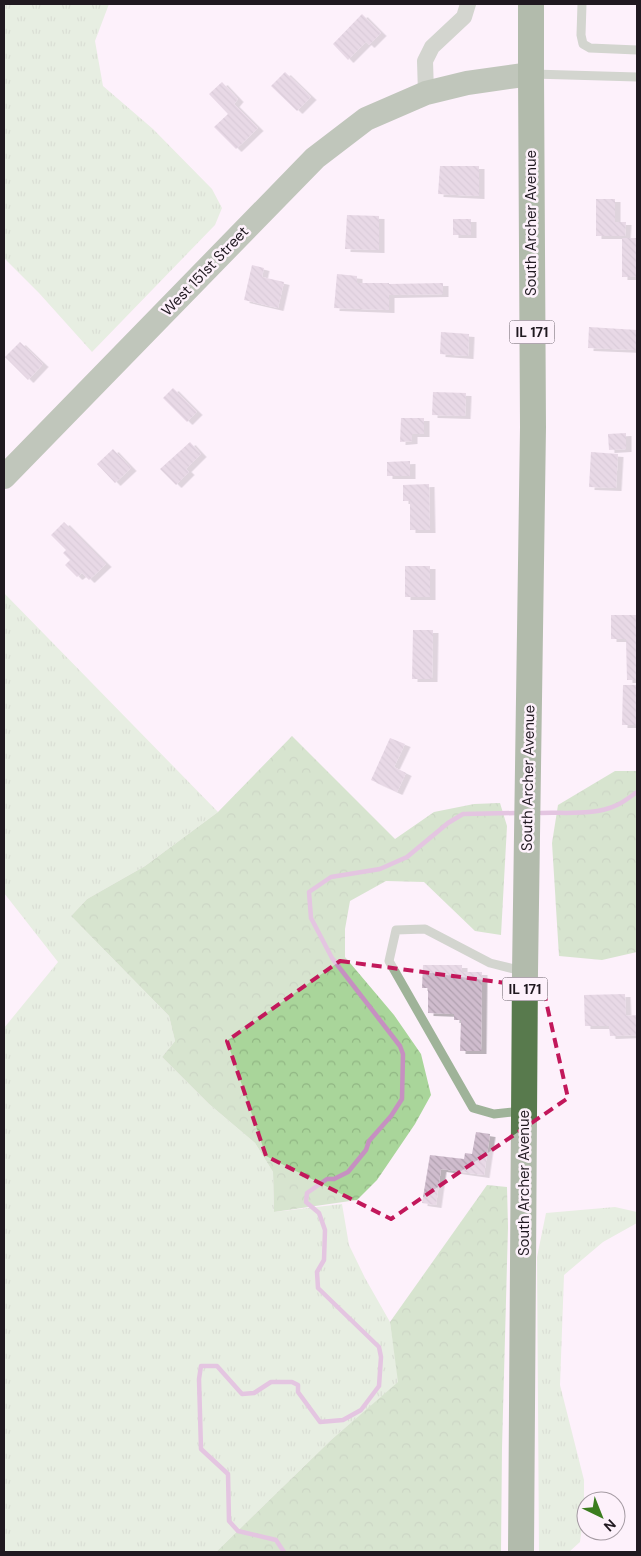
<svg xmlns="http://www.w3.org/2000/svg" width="641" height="1556" viewBox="0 0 641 1556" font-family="'DM Sans',sans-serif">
	<defs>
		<pattern id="grass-tufts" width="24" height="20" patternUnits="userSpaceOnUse" patternTransform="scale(1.25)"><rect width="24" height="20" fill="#cdebc3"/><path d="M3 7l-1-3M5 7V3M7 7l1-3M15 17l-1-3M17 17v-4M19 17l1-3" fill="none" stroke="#b0c9a7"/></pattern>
		<pattern id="forest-crowns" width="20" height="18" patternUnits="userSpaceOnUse" patternTransform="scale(1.25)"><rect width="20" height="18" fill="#a9d59a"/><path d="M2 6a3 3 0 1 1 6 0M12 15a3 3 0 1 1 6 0" fill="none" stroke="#91b684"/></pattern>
		<pattern id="building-back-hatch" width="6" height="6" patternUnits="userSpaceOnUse" patternTransform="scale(1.25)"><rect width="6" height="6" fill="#cfbccd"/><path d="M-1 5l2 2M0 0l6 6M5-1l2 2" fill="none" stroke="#b1a1b0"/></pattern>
		<filter id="shadow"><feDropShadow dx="5.5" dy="3" stdDeviation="0" flood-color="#0004"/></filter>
	</defs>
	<rect width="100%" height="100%" fill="#fdf1fb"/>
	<g fill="url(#grass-tufts)">
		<path d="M4,4H109L95,41L103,86L153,129L212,189L222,208L215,225L92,352L39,293L4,258Z"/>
		<path d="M4,593L218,812L145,866L87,899L71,916L169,1016L175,1041L162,1057L209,1104L255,1143L273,1172L274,1212L342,1204L349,1245L365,1278L390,1322L399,1382L331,1440L216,1552H4V1028L58,962L4,893Z"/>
		<path d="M615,1207L637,1212V1223L603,1242L564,1275L560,1385L584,1480V1512L580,1542L569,1552H539L537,1257L546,1213Z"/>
	</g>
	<g fill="url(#forest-crowns)">
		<path d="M292,736L395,839L434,812L474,804L500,803L507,826L501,935L475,931L424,882L386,881L350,901L345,929V957L394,1015L421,1054L431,1095L415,1124L377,1180L357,1200L274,1212L273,1172L255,1143L209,1104L162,1057L175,1041L169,1016L71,916L87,899L145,866L218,812Z"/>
		<path d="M615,771H637V952L602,960L559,956L552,843L558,805Z"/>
		<path d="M487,1185L507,1187L508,1227L502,1448L501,1552H216L331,1440L398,1382L390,1322Z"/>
	</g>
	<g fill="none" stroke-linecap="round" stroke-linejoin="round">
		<g stroke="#c690c1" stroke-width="4.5">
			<path d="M541,813C565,812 595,816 617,805C624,802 631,796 637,792"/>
			<path d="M284,1552L276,1540L238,1531L229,1521L228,1474L201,1449L199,1379L201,1366H217L242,1394L254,1393L271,1382H292L298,1385V1392L320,1422L343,1420L361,1410L379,1386L381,1357L379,1347L318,1288L317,1272L324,1260L325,1230L319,1213L306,1202L307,1193L327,1179H334L348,1172L366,1150L369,1141L391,1116L402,1099L403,1054L400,1046L332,958L311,918L309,892L331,877L380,869L407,857L448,823L463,814L515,813"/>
		</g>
	</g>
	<g fill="url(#building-back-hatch)" filter="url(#shadow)">
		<path d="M362,14L381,33L369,45L366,42L348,60L333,44Z"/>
		<path d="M285,72L311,97L297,111L271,86Z"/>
		<path d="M222,82L238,99L234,104L258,128L236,149L214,127L228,114L209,94Z"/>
		<path d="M440,166H479V196L438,194Z"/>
		<path d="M596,199H615V222H626L625,236H596Z"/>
		<path d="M347,215L379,216V250L345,249Z"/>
		<rect x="453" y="219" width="18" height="16"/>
		<rect x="622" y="238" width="15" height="39"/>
		<path d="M252,265L264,268L262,277L284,282L278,308L244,300Z"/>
		<path d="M337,274L357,276V283H389V284L443,283V294L389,295V310L334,308Z"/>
		<path d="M589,327L637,330V350L588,348Z"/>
		<path d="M441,332L469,334L468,356L440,354Z"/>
		<path d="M20,342L43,364L28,380L5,357Z"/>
		<path d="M173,388L197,412L187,422L163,398Z"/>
		<path d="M433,392L466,393L465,416L432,415Z"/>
		<path d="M401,418H424V434H412V441L400,442Z"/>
		<path d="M626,433V449L609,450L608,434Z"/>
		<path d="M190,442L201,454L186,469L189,472L176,485L160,469Z"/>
		<path d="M113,449L131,468L115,483L97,464Z"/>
		<path d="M591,452L618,454L616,488L589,487Z"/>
		<path d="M410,461V476H387V462Z"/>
		<path d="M429,484L430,530H410V501H403V485Z"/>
		<path d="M64,522L106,564L89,580L82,573L77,577L65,565L70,560L63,553L66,550L51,535Z"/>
		<rect x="405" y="566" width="25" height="31"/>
		<path d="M611,615H637V680H627L626,639H611Z"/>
		<path d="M413,630H433L432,679H412Z"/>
		<path d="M623,685H637V725H622Z"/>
		<path d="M390,738L405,744L394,767L406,773L397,792L371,780Z"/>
		<path d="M423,965H462V972H482L481,1051H460L461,1020H454V1014L428,1013V988H422Z"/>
		<path d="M625,994L626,1016L637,1015V1035L610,1036L609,1026H585L584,995Z"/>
		<path d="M476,1132L490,1134L484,1175L441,1169L436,1205L422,1203L430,1155L464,1159L465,1153L472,1154Z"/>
	</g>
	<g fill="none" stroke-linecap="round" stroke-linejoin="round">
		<g stroke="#9fb399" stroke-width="9">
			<path d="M582,4L581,35L583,44L590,48L637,50"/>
			<path d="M533,74L637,77"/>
			<path d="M522,1111L494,1114L473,1108L389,961L396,930L425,929L490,963L522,971"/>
		</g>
		<path stroke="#9fb399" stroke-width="16" d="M426,93L425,61L432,47L464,17L468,4"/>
		<path stroke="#76926d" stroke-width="24" d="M4,477L315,158L366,119L426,93L467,83L531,74"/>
		<path stroke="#587a4d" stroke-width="26" d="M521,1552L525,972L533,427L531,74V4"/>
	</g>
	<path d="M0 0H641V1556H0ZM340,961L543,988L568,1098L391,1219L266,1156L227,1041Z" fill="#fdf1fb" fill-opacity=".55" fill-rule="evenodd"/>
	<path fill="none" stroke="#c2185b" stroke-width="4" stroke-dasharray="10 6" stroke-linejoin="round" d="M340,961L543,988L568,1098L391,1219L266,1156L227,1041Z"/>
	<g text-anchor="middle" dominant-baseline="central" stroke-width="5" stroke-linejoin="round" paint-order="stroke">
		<g fill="#fdf1fb" stroke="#625a62" stroke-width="1">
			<rect x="509.5" y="320.5" width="45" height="23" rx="4"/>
			<rect x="502.5" y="977.5" width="45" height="23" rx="4"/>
		</g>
		<g font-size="14" font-weight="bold" fill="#201920">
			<text x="532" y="332">IL 171</text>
			<text x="525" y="989">IL 171</text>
		</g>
		<g font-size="15" fill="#201920" stroke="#fdf1fb">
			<text transform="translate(531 223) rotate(-90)">South Archer Avenue</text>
			<text transform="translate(205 271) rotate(-46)">West 151st Street</text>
			<text transform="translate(528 778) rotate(-89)">South Archer Avenue</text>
			<text transform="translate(524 1183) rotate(-90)">South Archer Avenue</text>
		</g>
	</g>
	<rect width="641" height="1556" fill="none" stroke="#201920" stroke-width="10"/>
	<g transform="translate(601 1516) rotate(137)"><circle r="24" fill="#fdf1fb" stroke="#a59ba3"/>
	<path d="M0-4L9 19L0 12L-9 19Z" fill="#3b7d1f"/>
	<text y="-8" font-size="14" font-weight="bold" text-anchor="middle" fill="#201920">N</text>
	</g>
</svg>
